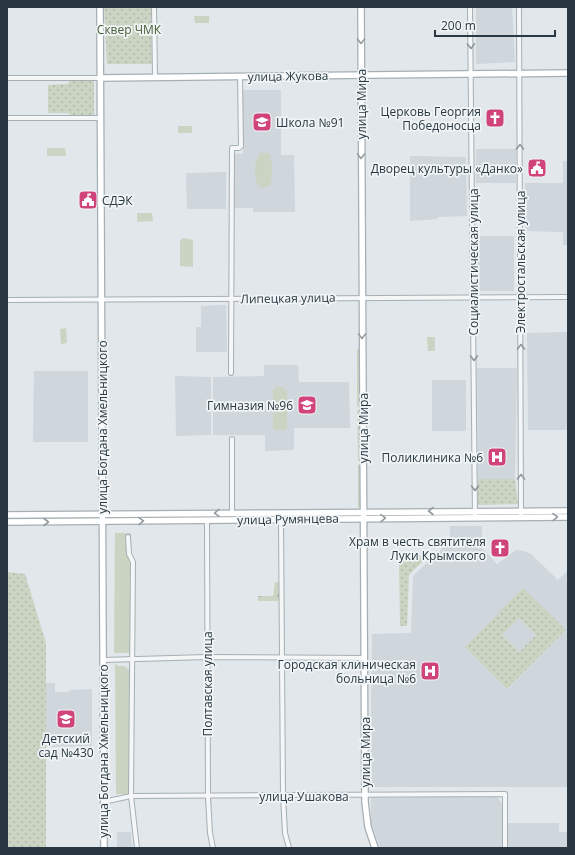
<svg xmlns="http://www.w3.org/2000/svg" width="575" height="855" viewBox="0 0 575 855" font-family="'Open Sans',sans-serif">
	<defs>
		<pattern id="forest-firs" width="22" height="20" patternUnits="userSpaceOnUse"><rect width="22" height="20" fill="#cbd4c2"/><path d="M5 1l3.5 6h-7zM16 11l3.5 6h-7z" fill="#aeb7a8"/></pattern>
		<pattern id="park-dots" width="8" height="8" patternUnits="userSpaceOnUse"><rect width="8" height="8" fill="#cbd4c2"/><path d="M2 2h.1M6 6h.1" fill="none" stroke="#aeb7a8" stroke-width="1.8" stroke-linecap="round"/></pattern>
	</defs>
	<rect width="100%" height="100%" fill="#e1e7ea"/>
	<g fill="#cfd6dc" fill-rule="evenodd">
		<path d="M476,7H512L515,62L476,64Z"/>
		<path d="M243,90H281V155H294L295,212H253V208H233V154H243Z"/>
		<rect x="476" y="149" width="40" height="34"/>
		<path d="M410,156L466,157L467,216L438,217V219L410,221Z"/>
		<path d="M563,161H568V245H563V232L525,231V183H563Z"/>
		<path d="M226,172V209H187L186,173Z"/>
		<rect x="476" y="236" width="38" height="55"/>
		<path d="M226,305L227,352H196V327H201V306Z"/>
		<path d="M568,332V430H528L527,333Z"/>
		<path d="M264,365H298L299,382H349L350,428H294V450L265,451V435H213V377L264,376Z"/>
		<path d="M477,368H517L515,479H478Z"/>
		<path d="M34,371H88V442H33Z"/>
		<path d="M175,376L211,377V435L176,436Z"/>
		<rect x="432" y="380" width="34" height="51"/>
		<path d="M450,526H482V548L497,564L516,550L524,551L531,554L558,580L568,570V787H370L372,634L411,633L413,576L450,541ZM498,614L510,626L502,635L519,652L536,635L519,618L566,630L508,689Z"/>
		<path d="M41,683H55V692H69V690L92,689V746L41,747Z"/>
		<path d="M497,796L502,804V848H380L371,822V798Z"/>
		<path d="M507,823H559V832H568V848H507Z"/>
		<path d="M117,832H131L132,848H117Z"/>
	</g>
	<g fill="#cbd4c2">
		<path d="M194,16H209V23H195Z"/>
		<rect x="178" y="126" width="14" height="7"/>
		<path d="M47,148H65L66,156H47Z"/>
		<path d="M261,153C264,153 268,152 270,155C273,159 272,181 270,186L261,188C253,183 253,158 261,153Z"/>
		<path d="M137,213H152L153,221L137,222Z"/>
		<path d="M183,238L193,240V267L180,266V241Z"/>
		<path d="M66,328L67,343L61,344L60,329Z"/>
		<path d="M427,337H435V351H428Z"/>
		<path d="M357,349H360L361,407H357Z"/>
		<path d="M280,386L287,391V426L286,429L280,431L274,429L273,426V391L274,388Z"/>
		<path d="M357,410H361V460H358Z"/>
		<path d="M358,465H361L362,507H358Z"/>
		<path d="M355,514V516L117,519L116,517Z"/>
		<path d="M11,517H97V518L10,520Z"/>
		<path d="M115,533H131L130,653H114Z"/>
		<path d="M115,663L118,666H124L130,670L129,794H116Z"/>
	</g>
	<path fill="url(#forest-firs)" d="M275,582L279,583V601H258V596H273Z"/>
	<g fill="url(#park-dots)">
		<path d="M104,7H151L152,64H107Z"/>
		<path d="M70,81H94V116H71L68,113H48V85L67,84Z"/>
		<path d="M478,479H515L518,504L478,505Z"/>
		<path d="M424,556L423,561L409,575L407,626H400L399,561L402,557Z"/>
		<path d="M7,572L25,574L46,643V848H7Z"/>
		<path d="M523,588L566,630L507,689L465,647L498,614L511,626L502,635L519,652L536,635L519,618L511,626L498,613Z"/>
	</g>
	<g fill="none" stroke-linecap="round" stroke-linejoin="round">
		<g stroke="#a6afb4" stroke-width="6">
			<g id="minor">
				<path d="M154,7L155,77"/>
				<path d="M470,7L475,517"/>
				<path d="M519,7L521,516"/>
				<path d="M7,78H100"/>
				<path d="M7,118H100"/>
				<path d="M7,300L568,297"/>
				<path d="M231,373L232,148H239L241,146L240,77"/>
				<path d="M232,513V439"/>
				<path d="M207,520L208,797L210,833L213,848"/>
				<path d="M281,520L283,796L285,833L289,848"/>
				<path d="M128,537L129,554L133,562L131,796L137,848"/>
				<path d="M103,660L206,657L364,658"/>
				<path d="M103,802L131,796L505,794V848"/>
			</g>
		</g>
		<g stroke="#a6afb4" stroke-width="8">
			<g id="secondary">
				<path d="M100,7L104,848"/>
				<path d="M361,7L365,802L368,827L375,848"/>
				<path d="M100,78L568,73"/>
				<path d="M7,515L568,511"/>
				<path d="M7,522L568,517"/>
			</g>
		</g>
		<use href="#minor" stroke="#f4f6f8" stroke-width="4"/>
		<use href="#secondary" stroke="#fff" stroke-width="5.5"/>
	</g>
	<defs><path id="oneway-chevron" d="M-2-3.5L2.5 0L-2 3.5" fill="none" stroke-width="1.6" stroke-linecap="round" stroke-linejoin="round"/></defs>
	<g stroke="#949ca0">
		<use href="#oneway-chevron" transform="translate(361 41) rotate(91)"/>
		<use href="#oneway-chevron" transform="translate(361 156) rotate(90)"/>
		<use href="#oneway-chevron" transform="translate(362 336) rotate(90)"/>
		<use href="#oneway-chevron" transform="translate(431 511) rotate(180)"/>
		<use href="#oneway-chevron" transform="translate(217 513) rotate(179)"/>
		<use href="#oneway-chevron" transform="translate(555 517) rotate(-1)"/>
		<use href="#oneway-chevron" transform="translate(383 518) rotate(-1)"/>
		<use href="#oneway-chevron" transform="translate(141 521) rotate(-1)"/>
		<use href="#oneway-chevron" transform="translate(46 522)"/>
	</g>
	<g stroke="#8e979d">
		<use href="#oneway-chevron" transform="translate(471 46) rotate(88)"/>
		<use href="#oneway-chevron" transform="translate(520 147) rotate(-90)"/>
		<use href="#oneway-chevron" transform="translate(521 347) rotate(-90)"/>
		<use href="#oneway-chevron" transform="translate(474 358) rotate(90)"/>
		<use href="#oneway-chevron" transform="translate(521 477) rotate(-90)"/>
		<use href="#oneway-chevron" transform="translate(475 488) rotate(90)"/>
	</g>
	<defs>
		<g id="church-square" transform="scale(1)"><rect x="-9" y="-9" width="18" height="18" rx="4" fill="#d1437b" stroke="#f1f5f7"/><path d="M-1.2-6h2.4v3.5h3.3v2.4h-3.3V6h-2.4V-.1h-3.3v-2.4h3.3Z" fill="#fff"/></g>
		<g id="school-square" transform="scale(1)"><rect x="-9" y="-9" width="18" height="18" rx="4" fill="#d1437b" stroke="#f1f5f7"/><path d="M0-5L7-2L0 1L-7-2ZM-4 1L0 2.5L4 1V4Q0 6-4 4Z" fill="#fff"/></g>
		<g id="civic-square" transform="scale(1)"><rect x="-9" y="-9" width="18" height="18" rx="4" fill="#d1437b" stroke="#f1f5f7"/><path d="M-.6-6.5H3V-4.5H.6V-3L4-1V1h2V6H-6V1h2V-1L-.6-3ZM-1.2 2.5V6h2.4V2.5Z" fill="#fff"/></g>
		<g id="hospital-square" transform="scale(1)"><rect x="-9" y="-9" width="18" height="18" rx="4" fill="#d1437b" stroke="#f1f5f7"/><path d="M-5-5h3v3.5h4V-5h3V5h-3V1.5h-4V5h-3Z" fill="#fff"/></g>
	</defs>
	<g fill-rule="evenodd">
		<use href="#church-square" x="495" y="118"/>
		<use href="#school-square" x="262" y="122"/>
		<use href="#civic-square" x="537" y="168"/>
		<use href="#civic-square" x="88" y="200"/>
		<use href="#school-square" x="307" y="405"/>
		<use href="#hospital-square" x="497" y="457"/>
		<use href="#church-square" x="500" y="548"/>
		<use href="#hospital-square" x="430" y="671"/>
		<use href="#school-square" x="66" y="719"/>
	</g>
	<g text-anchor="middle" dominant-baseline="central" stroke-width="3.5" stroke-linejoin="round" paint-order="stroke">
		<g font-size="12" fill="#475e36" stroke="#f1f5f7">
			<text x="129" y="29">Сквер ЧМК</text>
		</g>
		<g font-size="12" fill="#293842" stroke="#f1f5f7">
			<text transform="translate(288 76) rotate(-1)">улица Жукова</text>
			<text transform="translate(361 104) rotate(-90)">улица Мира</text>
			<text transform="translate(473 262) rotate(-90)">Социалистическая улица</text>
			<text transform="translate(520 262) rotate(-90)">Электростальская улица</text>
			<text transform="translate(288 298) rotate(-1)">Липецкая улица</text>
			<text transform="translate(102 427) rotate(-90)">улица Богдана Хмельницкого</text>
			<text transform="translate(363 428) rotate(-90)">улица Мира</text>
			<text transform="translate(288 519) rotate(-1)">улица Румянцева</text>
			<text transform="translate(207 684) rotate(-90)">Полтавская улица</text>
			<text transform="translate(103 751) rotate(-90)">улица Богдана Хмельницкого</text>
			<text transform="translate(365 752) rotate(-90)">улица Мира</text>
			<text x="304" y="796">улица Ушакова</text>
		</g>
		<g font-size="12" fill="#293842" stroke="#f1f5f7" text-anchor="end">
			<text x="481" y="111">Церковь Георгия<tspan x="481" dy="14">Победоносца</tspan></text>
			<text x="276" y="122" text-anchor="start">Школа №91</text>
			<text x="523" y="168">Дворец культуры «Данко»</text>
			<text x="102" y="200" text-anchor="start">СДЭК</text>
			<text x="293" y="405">Гимназия №96</text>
			<text x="483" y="457">Поликлиника №6</text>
			<text x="486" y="541">Храм в честь святителя<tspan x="486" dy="14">Луки Крымского</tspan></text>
			<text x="416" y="664">Городская клиническая<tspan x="416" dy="14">больница №6</tspan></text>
			<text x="66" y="738" text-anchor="middle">Детский<tspan x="66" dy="14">сад №430</tspan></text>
		</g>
	</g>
	<rect width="575" height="855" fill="none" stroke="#293842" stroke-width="16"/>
	<path d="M435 30v6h120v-6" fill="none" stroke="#293842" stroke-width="2"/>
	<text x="441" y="30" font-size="12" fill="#293842" stroke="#f1f5f7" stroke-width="3" paint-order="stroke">200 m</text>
</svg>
